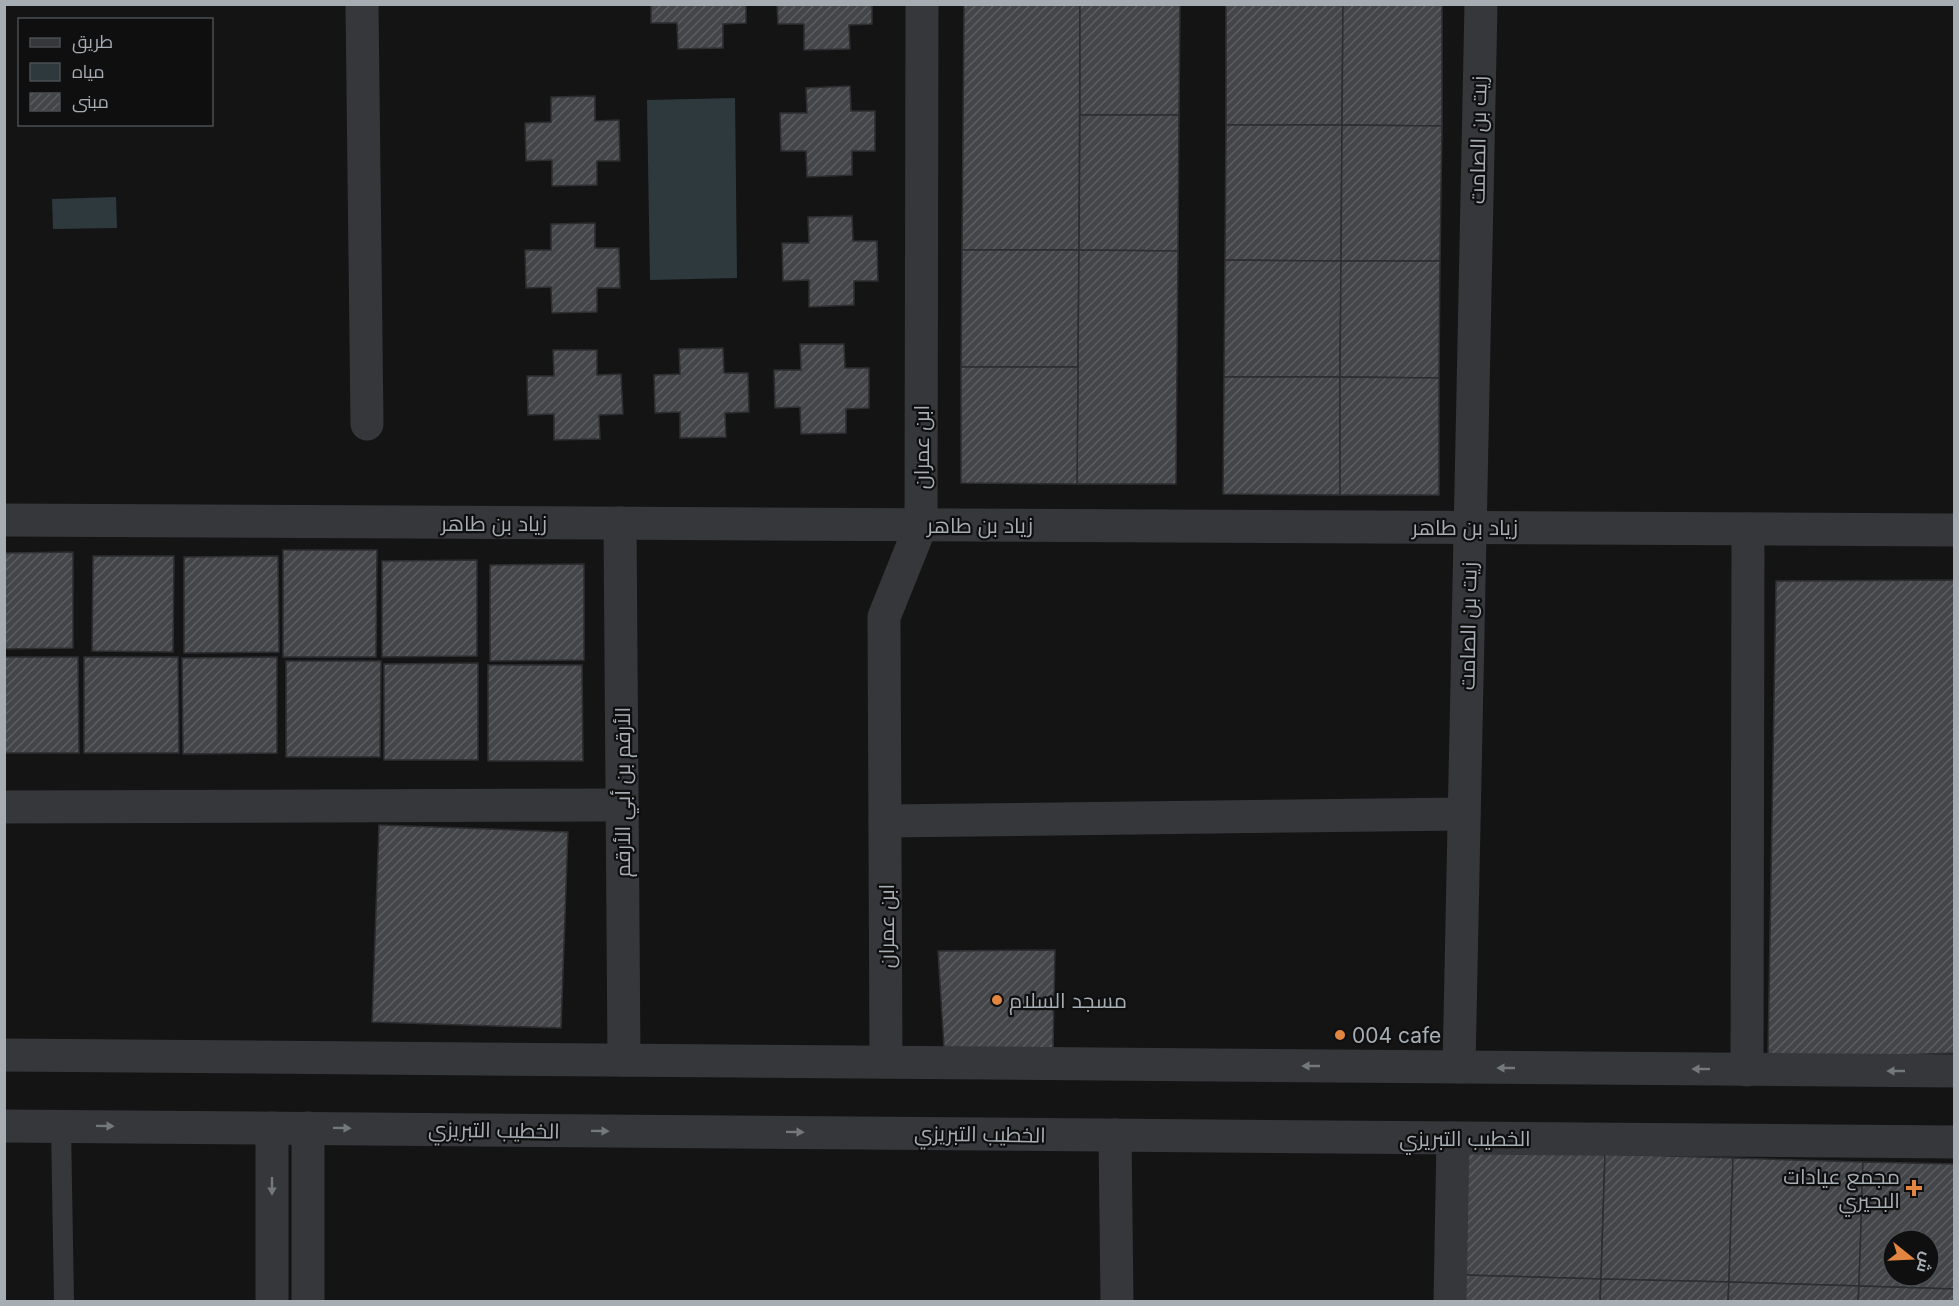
<svg xmlns="http://www.w3.org/2000/svg" width="1959" height="1306" viewBox="0 0 1959 1306" font-family="Inter,Cairo,sans-serif">
	<defs>
		<pattern id="building-hatch" width="6" height="6" patternUnits="userSpaceOnUse" patternTransform="scale(1.5)"><rect width="6" height="6" fill="#434548"/><path d="M-1 1l2-2M0 6l6-6M5 7l2-2" fill="none" stroke="#5b5d60"/></pattern>
	</defs>
	<rect width="100%" height="100%" fill="#141415"/>
	<g fill="#2e393d">
		<path d="M735,98L737,278L650,280L647,100Z"/>
		<path d="M116,197L117,228L53,229L52,199Z"/>
	</g>
	<g fill="url(#building-hatch)" stroke="#2e2e31" stroke-width="1.5" fill-rule="evenodd">
		<path d="M651,4H746V23L723,24V48L678,49L677,23H651Z"/>
		<path d="M777,4H872V24L849,25L850,49L804,50V24H778Z"/>
		<path d="M964,4H1080L1079,250H962Z"/>
		<path d="M1080,4H1180L1179,115H1080Z"/>
		<path d="M1226,4H1343L1342,125H1226Z"/>
		<path d="M1343,4H1442V126L1342,125Z"/>
		<path d="M850,86L851,111H875V151H852V175L807,177L806,151H781L780,113H807L806,88Z"/>
		<path d="M595,96V121L619,120L620,161H597V185L552,186V160L526,161L525,123L551,122V97Z"/>
		<path d="M1080,115H1179L1178,251L1079,250Z"/>
		<path d="M1226,125H1342L1341,261L1225,260Z"/>
		<path d="M1342,125L1442,126L1440,261H1341Z"/>
		<path d="M852,216L853,241H877L878,281H854V305L809,307V280L783,281L782,243H809L808,217Z"/>
		<path d="M595,223V248H619L620,288H597V312L552,313L551,287L526,288L525,250H551V224Z"/>
		<path d="M962,250H1079L1078,367H961Z"/>
		<path d="M1079,250L1178,251L1176,484H1077Z"/>
		<path d="M1225,260L1341,261L1340,377H1224Z"/>
		<path d="M1341,261H1440L1439,378L1340,377Z"/>
		<path d="M800,344H844L845,368H869V408L846,409V433L801,434L800,407L775,408L774,370H801Z"/>
		<path d="M723,348L724,373H748L749,412L725,413L726,437L680,438V412L655,413L654,375L680,374L679,349Z"/>
		<path d="M553,350H597V375L621,374L623,414L599,415L600,439L554,440V414L528,415L527,376H554Z"/>
		<path d="M961,367H1078L1077,484L961,483Z"/>
		<path d="M1224,377H1340V495L1223,494Z"/>
		<path d="M1340,377L1439,378V495H1340Z"/>
		<path d="M283,550H377L376,657H283Z"/>
		<path d="M73,552V648L4,649V553Z"/>
		<path d="M93,556H174L173,652L92,651Z"/>
		<path d="M278,556L279,652L184,653V557Z"/>
		<path d="M477,560V656L382,657V561Z"/>
		<path d="M584,564V660L490,661V565Z"/>
		<path d="M1954,580V1053L1845,1057L1768,1055L1776,581Z"/>
		<path d="M4,657H78L79,753H4Z"/>
		<path d="M84,657H178L179,753H84Z"/>
		<path d="M277,657V753L183,754L182,658Z"/>
		<path d="M286,661H381L380,757H286Z"/>
		<path d="M478,663V760H384V664Z"/>
		<path d="M488,665H582L583,761H488Z"/>
		<path d="M379,825L568,832L561,1028L372,1022Z"/>
		<path d="M1055,950L1053,1050L944,1048L938,951Z"/>
		<path d="M1467,1150L1605,1154L1601,1279L1463,1275Z"/>
		<path d="M1605,1154L1733,1158L1729,1282L1601,1279Z"/>
		<path d="M1733,1158L1863,1162L1859,1286L1729,1282Z"/>
		<path d="M1863,1162L1954,1164V1289L1859,1286ZM1893,1240H1929V1276H1893Z"/>
		<path d="M1463,1275L1601,1279L1600,1302H1462Z"/>
		<path d="M1601,1279L1729,1282L1728,1302H1600Z"/>
		<path d="M1729,1282L1859,1286L1858,1302H1728Z"/>
		<path d="M1859,1286L1954,1289V1302H1858Z"/>
	</g>
	<g fill="none" stroke-linecap="round" stroke-linejoin="round">
		<path stroke="#35373a" stroke-width="20" d="M61,1126L64,1302"/>
		<g stroke="#35373a" stroke-width="33">
			<path d="M362,4L367,424"/>
			<path d="M4,520L1954,530"/>
			<path d="M620,523L624,1060"/>
			<path d="M4,807L622,805"/>
			<path d="M885,821L1464,814"/>
			<path d="M886,1062L884,617L921,525L922,4"/>
			<path d="M1459,1067L1481,4"/>
			<path d="M1747,1070L1748,529"/>
			<path d="M1115,1135L1117,1302"/>
			<path d="M1450,1302L1453,1138"/>
		</g>
		<g stroke="#35373a" stroke-width="33">
			<path d="M4,1055L1954,1071"/>
			<path d="M4,1126L1954,1142"/>
			<path d="M272,1302V1128"/>
			<path d="M308,1302V1128"/>
		</g>
	</g>
	<defs><path id="oneway-solid" d="M-6-.8H1V-3.2L6.5 0L1 3.2V.8H-6Z" transform="scale(1.5)"/></defs>
	<g fill="#73787d">
		<use href="#oneway-solid" transform="translate(1311 1066) rotate(-180)"/>
		<use href="#oneway-solid" transform="translate(1506 1068) rotate(-180)"/>
		<use href="#oneway-solid" transform="translate(1701 1069) rotate(-180)"/>
		<use href="#oneway-solid" transform="translate(1896 1071) rotate(-180)"/>
		<use href="#oneway-solid" transform="translate(105 1126) rotate(1)"/>
		<use href="#oneway-solid" transform="translate(342 1128) rotate(1)"/>
		<use href="#oneway-solid" transform="translate(600 1131) rotate(1)"/>
		<use href="#oneway-solid" transform="translate(795 1132) rotate(1)"/>
		<use href="#oneway-solid" transform="translate(272 1186) rotate(90)"/>
	</g>
	<g fill="#e18540" stroke="#0f0f10" stroke-width="2">
		<circle cx="997" cy="1000" r="6"/>
		<circle cx="1340" cy="1035" r="6"/>
		<path d="M1911 1179h6v6h6v6h-6v6h-6v-6h-6v-6h6z"/>
	</g>
	<g text-anchor="middle" dominant-baseline="central" stroke-width="4.5" stroke-linejoin="round" paint-order="stroke">
		<g font-size="21" fill="#a6aeb4" stroke="#0f0f10">
			<text transform="translate(1478 140) rotate(-89)">زيت بن الصامت</text>
			<text transform="translate(921 447) rotate(-90)">ابن عمران</text>
			<text x="494" y="523">زياد بن طاهر</text>
			<text x="980" y="525">زياد بن طاهر</text>
			<text x="1465" y="527">زياد بن طاهر</text>
			<text transform="translate(1468 626) rotate(-89)">زيت بن الصامت</text>
			<text transform="translate(622 792) rotate(-90)">الأرقم بن أبي الأرقم</text>
			<text transform="translate(886 926) rotate(-90)">ابن عمران</text>
			<text transform="translate(494 1130) rotate(1)">الخطيب التبريزي</text>
			<text transform="translate(980 1134) rotate(1)">الخطيب التبريزي</text>
			<text x="1465" y="1138">الخطيب التبريزي</text>
		</g>
		<g font-size="21" fill="#a6aeb4" stroke="#0f0f10" text-anchor="start">
			<text x="1009" y="1000">مسجد السلام</text>
			<text x="1352" y="1035">004 cafe</text>
			<text x="1900" y="1176" text-anchor="end">مجمع عيادات<tspan x="1900" dy="24">البحيري</tspan></text>
		</g>
	</g>
	<rect width="1959" height="1306" fill="none" stroke="#a6aeb4" stroke-width="12"/>
	<rect x="18" y="18" width="195" height="108" fill="#0f0f10" stroke="#4b4f52" stroke-width="1.5"/>
	<rect x="30" y="38" width="30" height="9" fill="#35373a" stroke="#4b4f52" stroke-width="1.5"/>
	<text x="72" y="48" font-size="18" fill="#a6aeb4">طريق</text>
	<rect x="30" y="63" width="30" height="18" fill="#2e393d" stroke="#4b4f52" stroke-width="1.5"/>
	<text x="72" y="78" font-size="18" fill="#a6aeb4">مياه</text>
	<rect x="30" y="93" width="30" height="18" fill="url(#building-hatch)" stroke="#4b4f52" stroke-width="1.5"/>
	<text x="72" y="108" font-size="18" fill="#a6aeb4">مبنى</text>
	<g transform="translate(1911 1258) rotate(108)"><circle r="28" fill="#0f0f10" stroke="#4b4f52" stroke-width="1.5"/>
	<path d="M0-4.5L10 22L0 15L-10 22Z" fill="#e18540"/>
	<text y="-9" font-size="16" font-weight="bold" text-anchor="middle" fill="#a6aeb4">ش</text>
	</g>
</svg>
